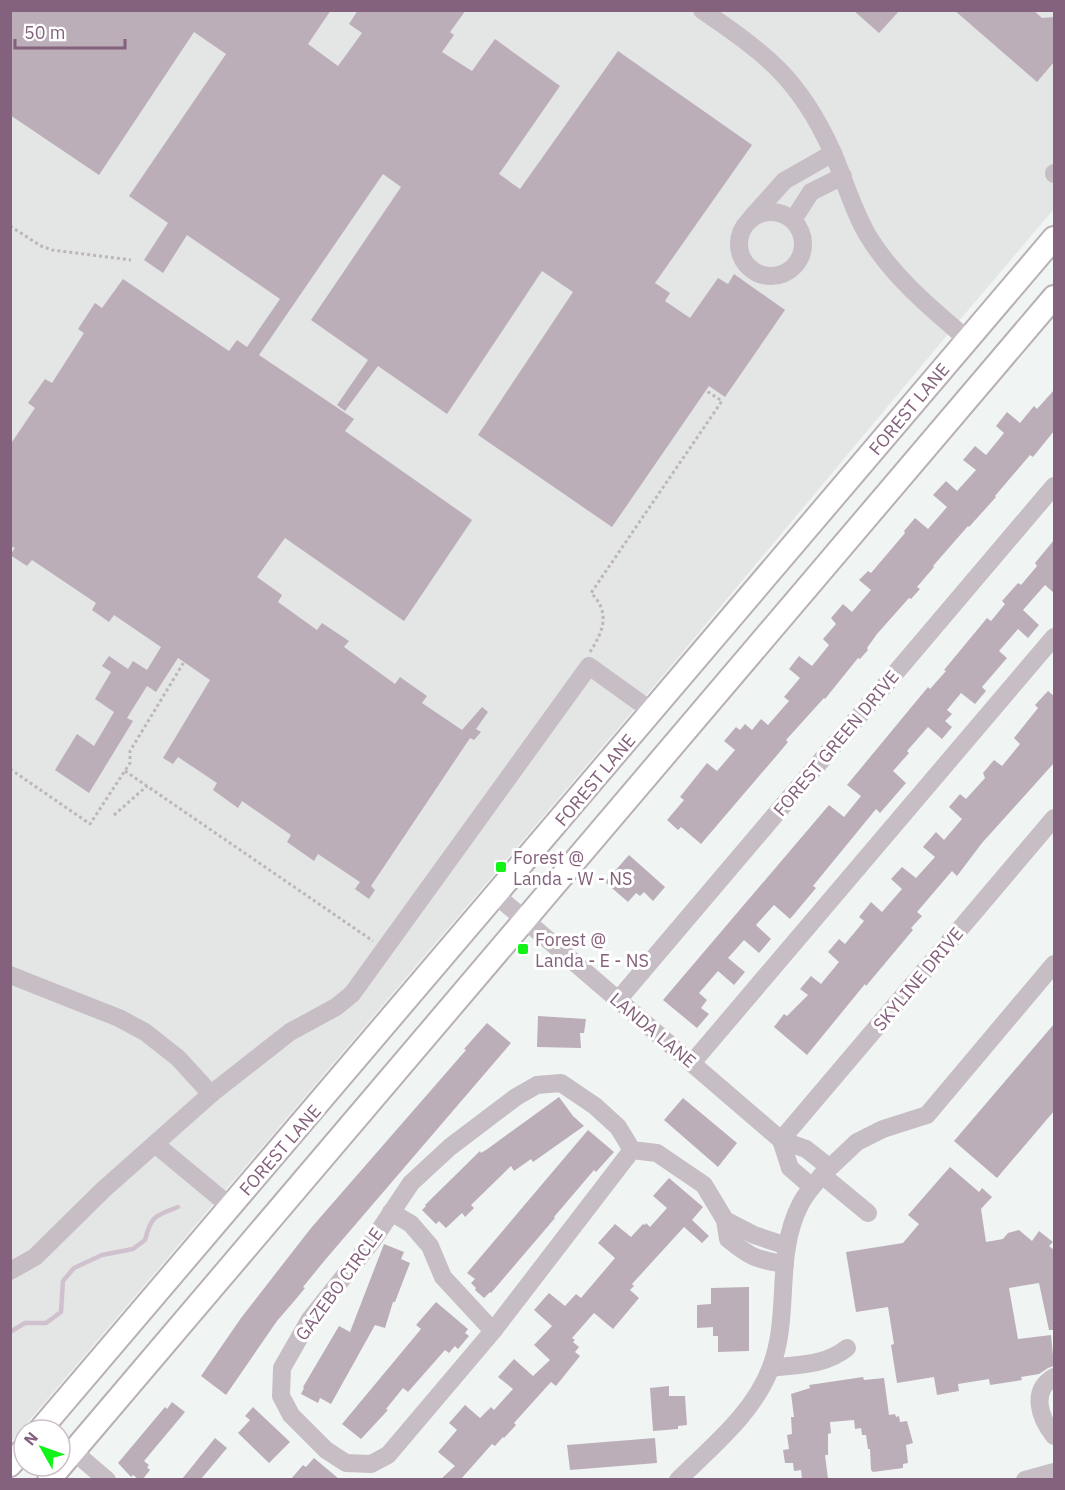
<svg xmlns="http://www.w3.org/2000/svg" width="1065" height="1490" viewBox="0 0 1065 1490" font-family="'IBM Plex Sans',sans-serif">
	<rect width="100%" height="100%" fill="#f0f5f4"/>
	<path fill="#e4e5e5" d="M11,11H1054V209L964,315L661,678L11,1442Z"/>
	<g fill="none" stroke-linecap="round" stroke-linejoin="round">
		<path stroke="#d0c1cf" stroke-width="4.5" d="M10,1332L25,1323H46L61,1312L63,1281L74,1268L102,1255L133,1249L145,1240C151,1216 156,1215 178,1207"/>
	</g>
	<g fill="#bbaeb9">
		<path d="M13,10H331L308,44L338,66L362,33L349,24L358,10H466L450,32L454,35L442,52L472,71L495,39L560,86L499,174L520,189L618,51L752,145L655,283L670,293L665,301L690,318L718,278L728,284L734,274L785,310L725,397L709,386L612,527L478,435L573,292L542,271L447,414L378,366L345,411L337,405L368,360L311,320L401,187L383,174L259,355L354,419L345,431L472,520L404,621L285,538L257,577L282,595L278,602L317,630L322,623L349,641L344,647L395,684L400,677L427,696L422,703L462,730L482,707L488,712L476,729L481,732L474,740L470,738L371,886L375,890L369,899L355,889L360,882L318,854L314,861L287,842L291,835L242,801L238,808L213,790L217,783L178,757L173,764L163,758L210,680L178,658L156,692L147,686L127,718L133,721L89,793L55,770L77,734L94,746L114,712L95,699L111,672L102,666L109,656L128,669L133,661L147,670L161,647L114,615L109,622L92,610L96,603L32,560L27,566L10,555L15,548L10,546V445L35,408L28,403L45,379L52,383L84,333L78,329L95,303L102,308L123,279L229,351L237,340L247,347L280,299L187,235L163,273L144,260L168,223L129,196L226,54L194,32L99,175L10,115V15Z"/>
		<path d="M853,10H900L879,33Z"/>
		<path d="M954,10H1033L1042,18L1054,17V62L1037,82Z"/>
		<path d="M1054,390V431L1033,457L1030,455L995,496L996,497L969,527L968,526L933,566L934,567L917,587L920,589L911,599L909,598L877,634L867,648L868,650L860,659L858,658L825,699L824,698L786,740L788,742L778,754L701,844L681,827L678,830L667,820L684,800L680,797L707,763L717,771L735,750L724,741L736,727L740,730L745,724L752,730L761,719L768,725L789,701L784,697L800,678L789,669L799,656L812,666L829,645L823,639L836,624L831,618L843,604L852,612L871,590L859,580L868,571L871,573L905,533L904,531L915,518L928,529L947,507L933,495L946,481L957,491L976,470L963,460L975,446L986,455L1004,433L996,426L1007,412L1020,423L1034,406L1037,409Z"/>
		<path d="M1054,540V593L1045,585L1023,610L1039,625L1028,638L1018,629L999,651L1007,658L982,687L986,691L975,704L961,693L947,710L952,714L945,721L952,727L942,739L928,727L907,751L909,753L893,771L906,783L880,813L876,809L813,886L816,888L790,919L774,905L756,925L771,939L759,953L744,940L728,958L745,972L734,985L718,971L699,993L707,1000L701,1008L709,1014L697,1028L663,1000L829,805L844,817L861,796L847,785L928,687L930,689L946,671L944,670L987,618L991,621L1005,604L1002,601L1018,583L1021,585L1037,566L1035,563Z"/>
		<path d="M1048,691L1054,696V763L982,843L957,876L952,871L917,912L922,916L911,928L913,930L866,986L865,984L807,1055L774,1027L784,1014L787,1016L808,995L800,989L811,976L821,984L839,962L828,952L839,939L845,944L864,921L859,917L871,902L882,912L902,889L891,879L902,867L916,878L935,857L923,847L936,832L944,840L962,819L949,807L960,794L966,799L985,778L983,773L994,760L1002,766L1020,744L1014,738L1038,708L1035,705Z"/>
		<path d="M629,855L665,887L653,901L644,892L640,896L636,893L628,902L605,882Z"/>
		<path d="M538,1016L586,1019L584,1033H580L581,1048L537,1047Z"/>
		<path d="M487,1023L511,1043L325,1260L303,1287L305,1288L296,1299L277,1321L226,1395L201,1376L241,1318L311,1228L466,1050L464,1049Z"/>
		<path d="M1054,1024V1111L997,1178L954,1141Z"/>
		<path d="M559,1097L573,1116L584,1126L533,1162L531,1159L514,1171L511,1166L471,1205L474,1208L465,1217L462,1213L446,1228L439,1221L436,1224L422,1210L426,1206L425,1205L480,1151L481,1153L486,1150Z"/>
		<path d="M683,1098L737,1143L718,1167L664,1120Z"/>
		<path d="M588,1130L614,1152L596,1172L594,1170L554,1217L555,1218L491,1293L490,1292L484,1298L475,1290L476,1288L471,1283L475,1279L467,1273Z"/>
		<path d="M950,1167L979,1192L982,1188L992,1197L981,1209L986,1242L1003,1239L1008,1233L1019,1230L1032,1241L1039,1231L1053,1242L1049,1246L1054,1250V1330H1049L1039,1283L1009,1288L1018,1339L1051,1335L1054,1366L1048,1368L1039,1374L1021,1377L1022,1380L990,1385L989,1379L958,1384L959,1391L937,1395L934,1377L897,1383L891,1345L894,1344L888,1307L856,1312L846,1252L903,1243L919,1224L908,1215Z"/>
		<path d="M669,1178L703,1207L692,1220L709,1236L702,1243L684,1227L632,1284L634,1286L630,1290L639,1298L613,1329L594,1313L572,1338L575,1340L573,1342L579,1347L575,1352L580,1356L556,1386L551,1382L514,1423L516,1425L504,1438L503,1437L495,1446L492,1444L461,1479H441L455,1466L438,1452L457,1430L449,1423L465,1405L480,1418L491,1407L494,1410L513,1389L498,1377L514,1359L533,1376L550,1360L534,1345L552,1326L534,1310L549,1293L565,1306L576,1294L581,1298L615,1258L598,1243L615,1224L631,1237L643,1224L645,1225L646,1223L650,1227L667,1208L653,1196Z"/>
		<path d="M384,1244L404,1252L401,1259L410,1263L395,1302H393L385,1328L375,1325L331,1404L320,1398L318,1403L301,1394L304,1388L303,1387L339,1326L350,1332Z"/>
		<path d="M749,1287V1351L718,1352V1336H713V1327L697,1328V1305L711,1304V1288Z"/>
		<path d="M436,1302L468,1329L465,1333L469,1336L458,1349L455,1346L449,1353L445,1350L408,1392L403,1388L386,1409L388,1410L361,1439L342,1424L421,1329L416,1325Z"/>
		<path d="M863,1377L864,1380L884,1378L889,1415L895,1414L896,1417L899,1416L900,1422L907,1421L913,1443L906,1445L908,1463L903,1464V1468L873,1472L871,1470L870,1449H868L866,1435H862L861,1428L855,1429L854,1420L830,1422L831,1433L828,1434V1455H825L828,1479H802L801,1470L794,1471L793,1463H785L783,1450L789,1449L787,1435L792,1434L791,1417H794L791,1394L810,1388L809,1385Z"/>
		<path d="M669,1386V1396H685L687,1425L678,1426V1429L653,1431L650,1388Z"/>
		<path d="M172,1402L185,1412L144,1461L149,1465L147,1467L150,1470L143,1479H138L133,1475L131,1477L118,1463L165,1407L167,1409Z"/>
		<path d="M253,1407L290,1442L269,1463L238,1433L250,1420L245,1416Z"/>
		<path d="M215,1438L227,1448L201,1479H182Z"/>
		<path d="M655,1438L657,1463L570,1470L567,1445Z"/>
		<path d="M314,1458L339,1479H291L303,1465L306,1467Z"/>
	</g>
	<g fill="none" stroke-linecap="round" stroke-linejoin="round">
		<g stroke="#b9afb7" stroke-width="26">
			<g id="major">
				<path d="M40,1430L1054,238"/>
				<path d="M10,1465L24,1449"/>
				<path d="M49,1480L1054,297"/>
			</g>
		</g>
		<g stroke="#bdb6bb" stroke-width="3" stroke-dasharray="3 3" stroke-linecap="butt">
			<path d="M10,226L41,246L52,250L131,260"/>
			<path d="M590,652C603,632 611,612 591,593L722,401L705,390"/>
			<path d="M10,769L90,824L130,763V751L184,662"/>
			<path d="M125,771L373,941"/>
			<path d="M114,815L147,786"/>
		</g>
		<g stroke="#c7bec5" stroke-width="18">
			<path d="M702,10C766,54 799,78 832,151C845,180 853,212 870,239C896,280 932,309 968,340"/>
			<path d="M1054,173V174"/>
			<circle cx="771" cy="244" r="32"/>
			<path d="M751,218L784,181L833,153"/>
			<path d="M793,220L811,192L843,176"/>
			<path d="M497,896L781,1140L806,1149L829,1167"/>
			<path d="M10,975L119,1018L145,1032L178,1058L211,1094"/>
			<path d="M618,1000L1054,486"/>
			<path d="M692,1063L1054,637"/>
			<path d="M781,1140L1054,818"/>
			<path d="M781,1140L790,1168L812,1187"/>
			<path d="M155,1144L231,1207"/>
			<path d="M632,1150L493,1331L388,1455L371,1464L346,1463L326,1450L291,1415L281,1396L282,1368L310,1319L373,1240L411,1183L450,1147L516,1097L537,1085L561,1083L595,1106L618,1127L632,1150L657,1153L704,1185L725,1220L728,1239C750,1257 757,1260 785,1264"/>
			<path d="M391,1212L411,1224L430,1246L443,1277L493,1331"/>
			<path d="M868,1213L822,1175L857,1142L883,1129L927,1115L1054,964"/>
			<path d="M725,1220L754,1235L787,1246"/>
			<path d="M10,1271L35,1257L103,1190L211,1094L290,1032L336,1007L352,994L589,666L653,712"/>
			<path d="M771,1368C800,1364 824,1366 847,1348"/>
			<path d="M1054,1377C1030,1391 1040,1418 1054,1436"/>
			<path d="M73,1451L107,1480"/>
			<path d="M678,1480C712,1446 754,1413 771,1367C791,1315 774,1256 800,1205C805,1194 814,1185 822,1175"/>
			<path d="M1025,1480L1054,1472"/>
		</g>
		<use href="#major" stroke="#fff" stroke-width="22"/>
	</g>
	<g fill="#12f317" stroke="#fff" stroke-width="2">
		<rect x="495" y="861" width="12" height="12" rx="3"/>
		<rect x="517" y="943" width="12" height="12" rx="3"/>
	</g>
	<g text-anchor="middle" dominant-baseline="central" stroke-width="6" stroke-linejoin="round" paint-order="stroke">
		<g font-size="18" fill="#84617c" stroke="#fff">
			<text transform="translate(909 409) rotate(-50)">FOREST LANE</text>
			<text transform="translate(836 743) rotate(-50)">FOREST GREEN DRIVE</text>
			<text transform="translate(595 780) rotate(-50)">FOREST LANE</text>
			<text transform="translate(918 979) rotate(-50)">SKYLINE DRIVE</text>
			<text transform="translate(653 1030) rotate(40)">LANDA LANE</text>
			<text transform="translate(280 1150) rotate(-49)">FOREST LANE</text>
			<text transform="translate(339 1284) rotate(-54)">GAZEBO CIRCLE</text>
		</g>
		<g font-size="18" fill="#84617c" stroke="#fff" text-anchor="start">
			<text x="513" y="857">Forest @<tspan x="513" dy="21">Landa - W - NS</tspan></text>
			<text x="535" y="939">Forest @<tspan x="535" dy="21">Landa - E - NS</tspan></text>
		</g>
	</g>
	<rect width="1065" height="1490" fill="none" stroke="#84617c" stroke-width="24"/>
	<g transform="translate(42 1448) rotate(310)"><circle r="28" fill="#ffffff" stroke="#cec0cb" stroke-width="1.5"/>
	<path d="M0-4.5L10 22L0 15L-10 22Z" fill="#12f317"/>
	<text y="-9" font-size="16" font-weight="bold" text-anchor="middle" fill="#84617c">N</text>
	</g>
	<path d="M15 39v9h110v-9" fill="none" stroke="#84617c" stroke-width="3"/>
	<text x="24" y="39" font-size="18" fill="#84617c" stroke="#ffffff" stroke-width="4.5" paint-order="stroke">50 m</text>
</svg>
